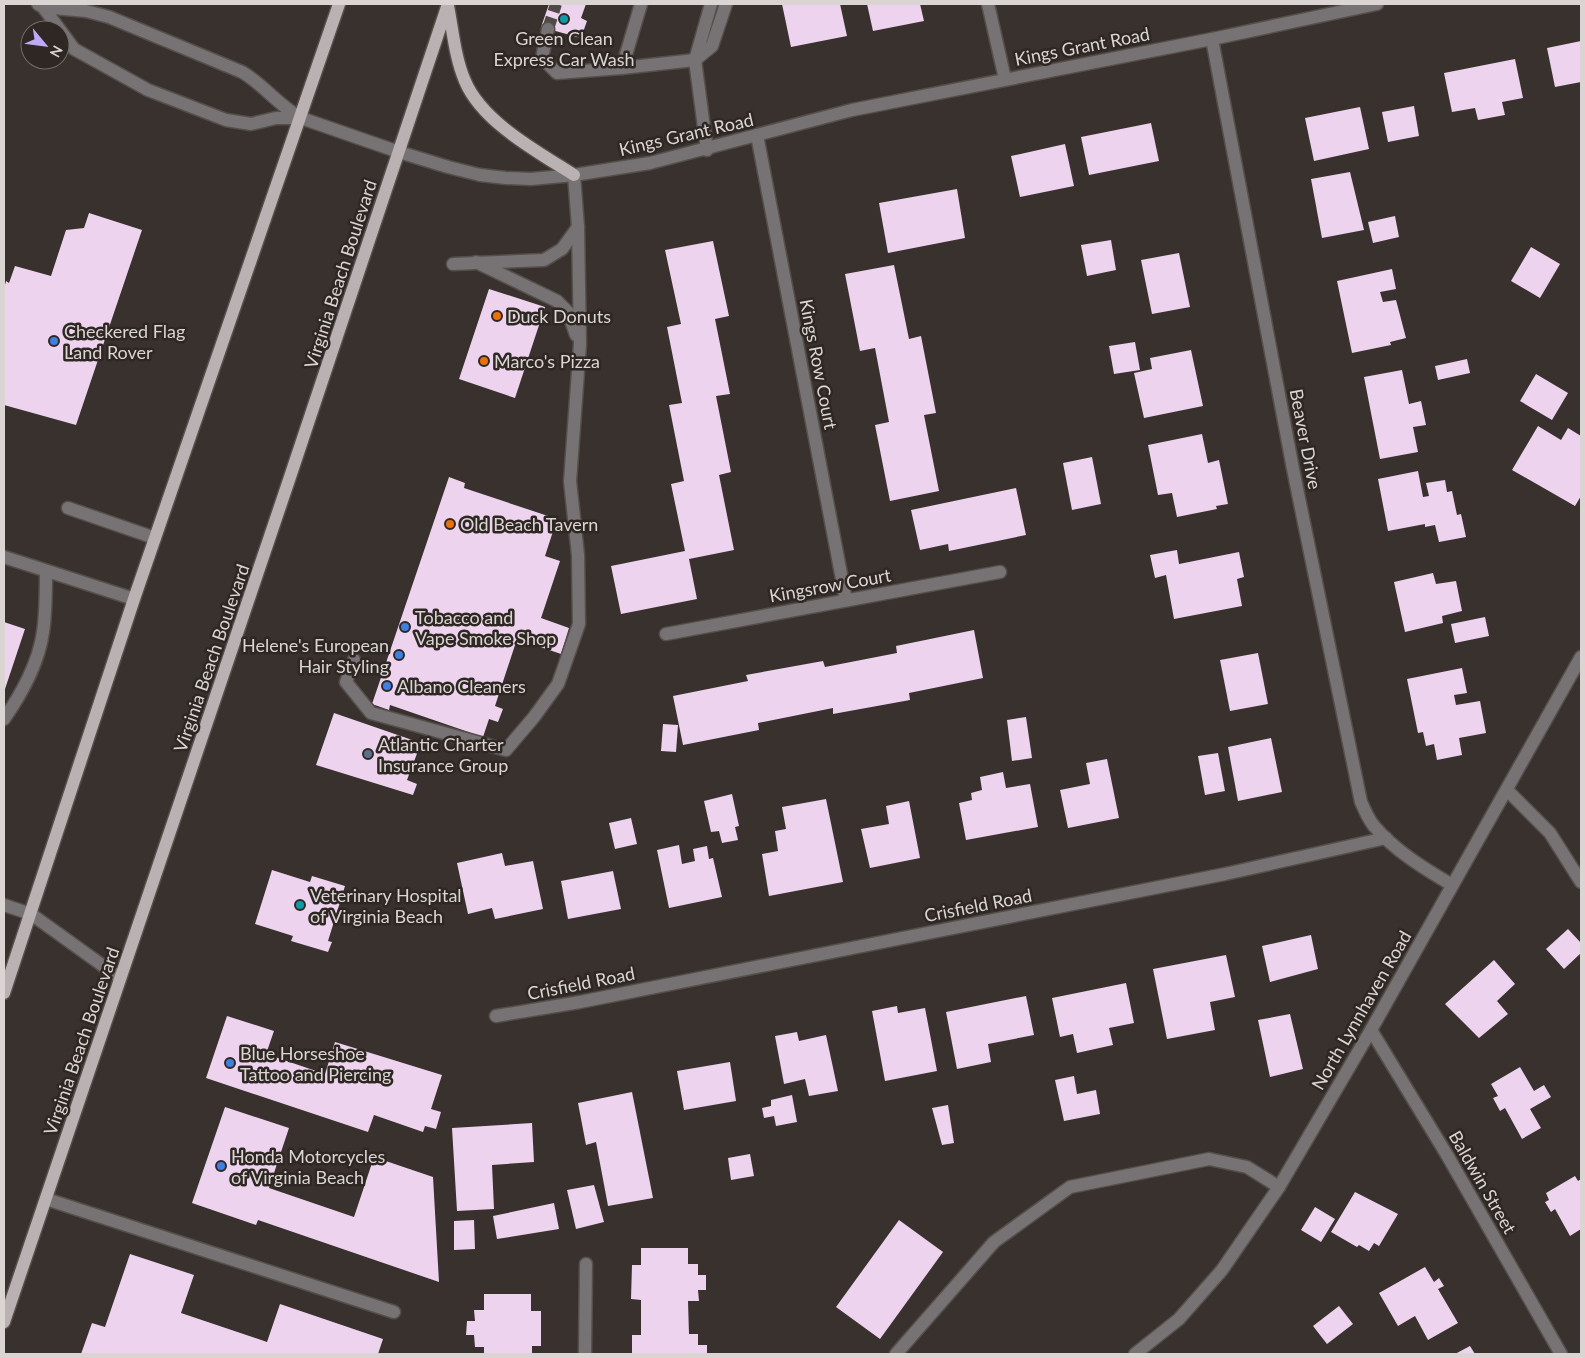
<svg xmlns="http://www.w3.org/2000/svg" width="1585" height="1358" viewBox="0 0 1585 1358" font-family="Lato,sans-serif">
	<rect width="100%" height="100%" fill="#38312e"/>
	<g fill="#edd3ee">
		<path d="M549,4H586L581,18L587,21L581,38L541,27Z"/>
		<path d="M782,4H840L847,36L791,47Z"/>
		<path d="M867,4H920L924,21L873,31Z"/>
		<path d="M1581,41V82L1555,87L1547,48Z"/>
		<path d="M1515,59L1523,98L1502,102L1505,115L1478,120L1475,108L1452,112L1444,73Z"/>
		<path d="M1414,106L1419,136L1388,142L1382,112Z"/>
		<path d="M1360,107L1369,149L1314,161L1305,118Z"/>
		<path d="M1151,123L1159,161L1089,175L1081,137Z"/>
		<path d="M1065,144L1074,186L1020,197L1011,156Z"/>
		<path d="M1350,172L1364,230L1322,238L1311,179Z"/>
		<path d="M957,189L965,238L888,253L879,203Z"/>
		<path d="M89,213L142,230L76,425L4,405V289L6,281L9,283L15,266L51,276L66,230L84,228Z"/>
		<path d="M1395,216L1399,237L1373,243L1368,222Z"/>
		<path d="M1111,240L1116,270L1087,276L1081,245Z"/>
		<path d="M713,241L729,316L715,319L730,394L716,396L731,472L719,475L734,550L689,559L697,599L621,614L611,566L685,551L671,484L684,481L669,405L682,403L667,327L681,324L665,250Z"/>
		<path d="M1531,247L1560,264L1540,298L1511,281Z"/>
		<path d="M1179,253L1190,307L1152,314L1141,260Z"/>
		<path d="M894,265L909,339L921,336L936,413L924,415L939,491L890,501L875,425L889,422L875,348L860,351L845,274Z"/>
		<path d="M1392,269L1396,289L1380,292L1383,302L1396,300L1406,338L1390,342L1391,345L1352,353L1337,281Z"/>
		<path d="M489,289L545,307L515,398L459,379Z"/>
		<path d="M1135,342L1140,370L1114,374L1109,346Z"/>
		<path d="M1191,350L1203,406L1144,418L1134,373L1152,369L1150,358Z"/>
		<path d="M1467,359L1470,373L1438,380L1435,366Z"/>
		<path d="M1402,370L1409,404L1421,401L1426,425L1413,427L1418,452L1380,459L1364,377Z"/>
		<path d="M1536,374L1568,393L1552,420L1520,401Z"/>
		<path d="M1538,426L1561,440L1568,428L1581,436V496L1575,506L1512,470Z"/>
		<path d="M1202,434L1208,463L1219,460L1228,504L1216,506L1217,509L1177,517L1172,493L1158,495L1148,445Z"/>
		<path d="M1092,457L1101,504L1072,510L1063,463Z"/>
		<path d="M1418,471L1423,497L1429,496L1426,483L1445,480L1447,492L1452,491L1457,515L1461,514L1466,537L1439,542L1435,525L1425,527V524L1388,531L1378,479Z"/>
		<path d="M449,477L465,483L464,488L557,519L545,556L560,561L541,618L569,628L561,654L517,639L495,706L503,709L498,722L489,719L483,737L390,705L389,710L372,704Z"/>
		<path d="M1016,488L1026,535L949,551L948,544L920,550L911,510Z"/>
		<path d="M1177,550L1179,564L1239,552L1244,577L1237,579L1242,606L1174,619L1166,575L1155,578L1150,555Z"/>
		<path d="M1433,573L1436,584L1456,581L1462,611L1442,616L1443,623L1405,632L1394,582Z"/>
		<path d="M1485,617L1489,636L1455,643L1451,624Z"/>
		<path d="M4,622L25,629L4,692Z"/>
		<path d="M974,630L983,678L909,693L910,700L833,714V708L758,723L759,730L683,745L673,696L748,681L746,675L823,661L825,667L897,653L896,646Z"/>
		<path d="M1258,653L1268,704L1230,711L1220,660Z"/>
		<path d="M1462,668L1467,693L1454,695L1456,705L1480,701L1486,733L1459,738L1462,755L1437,760L1434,744L1426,746L1423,732L1418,733L1407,679Z"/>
		<path d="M334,713L421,743L407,780L417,784L413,795L316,765Z"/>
		<path d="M1026,717L1032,758L1012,761L1007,720Z"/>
		<path d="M663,724L678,725L676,752L661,751Z"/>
		<path d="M1271,738L1282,792L1238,801L1228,747Z"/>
		<path d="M1218,753L1225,791L1205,795L1198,756Z"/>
		<path d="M1107,759L1119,818L1068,828L1060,790L1090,784L1086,763Z"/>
		<path d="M1003,772L1006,788L1030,784L1038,827L966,840L959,803L972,800L971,793L982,790L980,777Z"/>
		<path d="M732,794L739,826L735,827L738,840L722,843L719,831L711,832L704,801Z"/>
		<path d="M826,799L843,882L769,896L762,854L778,851L775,831L786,829L782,807Z"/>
		<path d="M909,801L920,858L870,868L861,829L889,824L886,806Z"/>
		<path d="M631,818L637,844L615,849L609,823Z"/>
		<path d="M679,845L682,864L695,861L693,849L707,846L709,859L713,858L722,897L669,908L657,850Z"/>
		<path d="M502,853L505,866L533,861L543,909L495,919L492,908L468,914L457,863Z"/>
		<path d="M272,870L310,882L312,876L345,886L328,941L332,942L328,952L291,941L293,936L255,924Z"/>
		<path d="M613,871L621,909L568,919L561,881Z"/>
		<path d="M1568,929L1581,943V953L1564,969L1546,949Z"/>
		<path d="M1311,935L1318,969L1270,982L1262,946Z"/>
		<path d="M1226,955L1235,997L1210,1002L1215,1030L1167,1039L1153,969Z"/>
		<path d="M1494,960L1515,984L1497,1001L1508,1014L1479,1038L1445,1004Z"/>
		<path d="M1126,983L1134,1023L1109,1028L1113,1045L1077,1053L1073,1034L1060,1037L1052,998Z"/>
		<path d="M1026,996L1034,1035L988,1044L991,1062L957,1069L946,1012Z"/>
		<path d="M897,1006L898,1013L925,1008L937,1071L885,1081L872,1011Z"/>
		<path d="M1290,1014L1303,1069L1270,1077L1258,1020Z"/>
		<path d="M227,1016L274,1031L266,1054L325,1074L335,1042L442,1075L431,1109L441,1112L436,1129L425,1126L423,1132L374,1115L368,1132L206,1078Z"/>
		<path d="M797,1032L799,1041L826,1035L838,1091L809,1096L805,1079L784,1084L775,1036Z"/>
		<path d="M730,1062L736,1101L684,1110L677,1071Z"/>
		<path d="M1520,1067L1534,1091L1544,1085L1551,1097L1530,1109L1541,1128L1522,1139L1505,1108L1500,1111L1493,1098L1498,1096L1491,1084Z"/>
		<path d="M1074,1076L1077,1094L1096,1090L1100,1114L1064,1121L1055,1080Z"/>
		<path d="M632,1092L653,1198L608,1206L596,1142L586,1145L578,1103Z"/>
		<path d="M792,1095L797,1122L776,1126L774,1116L764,1118L762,1108L771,1106V1100Z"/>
		<path d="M948,1105L954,1143L942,1145L932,1108Z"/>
		<path d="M225,1107L289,1128L269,1188L354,1217L374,1157L433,1177L439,1282L258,1220L256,1225L192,1203Z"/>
		<path d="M532,1123L534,1162L492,1165L494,1209L457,1211L452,1128Z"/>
		<path d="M750,1154L754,1176L731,1180L728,1158Z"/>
		<path d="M1575,1176L1578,1181L1581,1179V1229L1570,1236L1555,1209L1551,1212L1545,1202L1549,1200L1546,1193Z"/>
		<path d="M594,1185L604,1222L576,1229L567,1190Z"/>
		<path d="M1355,1192L1398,1214L1379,1246L1374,1243L1369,1251L1359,1245L1357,1247L1331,1232Z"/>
		<path d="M554,1203L559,1229L497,1239L493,1216Z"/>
		<path d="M1315,1207L1335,1219L1321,1242L1301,1230Z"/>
		<path d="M474,1220L475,1249L454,1250V1221Z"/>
		<path d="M899,1220L943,1252L880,1339L836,1307Z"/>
		<path d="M641,1248H688V1264H698V1275H706V1290H698L699,1301H688L689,1334H698V1345H707V1354H632V1335H641V1300L631,1299L632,1265H641Z"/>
		<path d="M130,1254L194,1275L181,1313L267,1342L280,1304L383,1339L378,1354H81L92,1323L105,1327Z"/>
		<path d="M1425,1267L1434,1282L1439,1278L1444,1286L1438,1289L1458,1323L1428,1340L1415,1316L1398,1326L1379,1293Z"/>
		<path d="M484,1294H531V1311H541V1346H532V1354H484V1347H475L474,1335H466L467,1321H475L474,1310H484Z"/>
		<path d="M1339,1306L1353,1324L1327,1344L1313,1326Z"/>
		<path d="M1470,1346L1475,1354H1455Z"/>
	</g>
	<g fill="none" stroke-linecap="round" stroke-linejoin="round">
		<path stroke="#504a47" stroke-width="12" stroke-dasharray="12 6" stroke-linecap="butt" d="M548,29L556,4"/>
		<g stroke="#554f4c" stroke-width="15">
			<g id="minor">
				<path d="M38,4L43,7L74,49L148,90L226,120L251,124L276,118H301L399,152L448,167L480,175L506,178L531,179L574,175L650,163L852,110L1212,39L1377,4"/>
				<path d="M988,4L1005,79"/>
				<path d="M43,7L86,11L109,17L242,72C263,84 277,104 298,116"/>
				<path d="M548,29L542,58L557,73L622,68L695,60L712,46L726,4"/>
				<path d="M1212,39L1293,469L1361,802C1365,810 1368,819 1374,826C1395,851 1425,869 1452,885"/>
				<path d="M622,68L641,4"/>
				<path d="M757,135L846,600"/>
				<path d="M707,150L695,60L711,4"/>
				<path d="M476,262L557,301L568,312L576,335"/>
				<path d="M453,264L544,260L562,249L578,227"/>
				<path d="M68,508L155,538"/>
				<path d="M4,557L134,599"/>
				<path d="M666,634L1000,572"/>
				<path d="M354,660L346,682L371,713L506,750L534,717L558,684L579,624L578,555L570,481L580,344L578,227L574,175"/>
				<path d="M4,719C21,695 39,662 43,632C46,612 46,591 46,571"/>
				<path d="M1507,790L1550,833L1581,882"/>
				<path d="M4,905L31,914L120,978"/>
				<path d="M496,1016L580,1002L1225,874L1386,838"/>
				<path d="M1371,1030L1447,1155L1561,1354"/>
				<path d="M46,1199L394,1312"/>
				<path d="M585,1354L586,1264"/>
				<path d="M896,1354L994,1242L1070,1187L1209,1159L1247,1167L1279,1187"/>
				<path d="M1135,1354L1179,1319L1222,1270L1279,1187L1371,1030L1581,657"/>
			</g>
		</g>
		<g stroke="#554f4c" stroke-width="15">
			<g id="major">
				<path d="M448,6C453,31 455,58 465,81C482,122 538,152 574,175"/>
				<path d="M4,993L134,599L339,4"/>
				<path d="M4,1322L288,483L448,4"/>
			</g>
		</g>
		<use href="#minor" stroke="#777273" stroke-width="12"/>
		<use href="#major" stroke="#b9b1b2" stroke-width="12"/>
	</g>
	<g fill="#0f9aa8" stroke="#2e2724" stroke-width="2">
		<circle cx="564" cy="19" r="5"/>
		<circle cx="300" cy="905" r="5"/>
	</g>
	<g fill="#e8710a" stroke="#2e2724" stroke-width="2">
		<circle cx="497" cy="316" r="5"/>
		<circle cx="484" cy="361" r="5"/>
		<circle cx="450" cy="524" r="5"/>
	</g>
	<g fill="#3f7fe0" stroke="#2e2724" stroke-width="2">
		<circle cx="54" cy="341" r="5"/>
		<circle cx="405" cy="627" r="5"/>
		<circle cx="399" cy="655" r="5"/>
		<circle cx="387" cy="686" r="5"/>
		<circle cx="230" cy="1063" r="5"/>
		<circle cx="221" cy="1166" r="5"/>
	</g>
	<circle fill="#5c6f8a" stroke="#2e2724" stroke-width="2" cx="368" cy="754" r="5"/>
	<g text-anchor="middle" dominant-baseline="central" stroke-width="5" stroke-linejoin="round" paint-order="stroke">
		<g font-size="18" fill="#dad5d3" stroke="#2e2724" text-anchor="start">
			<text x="564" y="38" text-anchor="middle">Green Clean<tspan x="564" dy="21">Express Car Wash</tspan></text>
			<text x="507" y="316">Duck Donuts</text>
			<text x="64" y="331">Checkered Flag<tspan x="64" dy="21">Land Rover</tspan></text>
			<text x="494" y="361">Marco's Pizza</text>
			<text x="460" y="524">Old Beach Tavern</text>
			<text x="415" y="617">Tobacco and<tspan x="415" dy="21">Vape Smoke Shop</tspan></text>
			<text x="389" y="645" text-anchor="end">Helene's European<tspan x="389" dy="21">Hair Styling</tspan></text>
			<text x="397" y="686">Albano Cleaners</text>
			<text x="378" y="744">Atlantic Charter<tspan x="378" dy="21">Insurance Group</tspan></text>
			<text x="310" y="895">Veterinary Hospital<tspan x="310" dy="21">of Virginia Beach</tspan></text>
			<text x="240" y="1053">Blue Horseshoe<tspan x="240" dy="21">Tattoo and Piercing</tspan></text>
			<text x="231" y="1156">Honda Motorcycles<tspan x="231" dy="21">of Virginia Beach</tspan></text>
		</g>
		<g font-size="18" fill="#dad5d3" stroke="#2e2724">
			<text transform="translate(1082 46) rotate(-11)">Kings Grant Road</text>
			<text transform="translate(686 134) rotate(-13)">Kings Grant Road</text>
			<text transform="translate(340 274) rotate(-72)">Virginia Beach Boulevard</text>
			<text transform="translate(819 364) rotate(79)">Kings Row Court</text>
			<text transform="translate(1306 439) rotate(79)">Beaver Drive</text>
			<text transform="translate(830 585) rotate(-10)">Kingsrow Court</text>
			<text transform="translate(211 658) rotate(-71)">Virginia Beach Boulevard</text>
			<text transform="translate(978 905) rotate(-11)">Crisfield Road</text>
			<text transform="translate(581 983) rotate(-11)">Crisfield Road</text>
			<text transform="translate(1361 1010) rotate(-60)">North Lynnhaven Road</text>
			<text transform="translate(81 1041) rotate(-71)">Virginia Beach Boulevard</text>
			<text transform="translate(1483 1182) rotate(60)">Baldwin Street</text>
		</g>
	</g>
	<rect width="1585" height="1358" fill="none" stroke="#dad5d3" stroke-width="10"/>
	<g transform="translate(45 45) rotate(119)"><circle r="24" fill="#2e2724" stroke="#736d6a"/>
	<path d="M0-4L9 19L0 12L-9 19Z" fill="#bcaaf6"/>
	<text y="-8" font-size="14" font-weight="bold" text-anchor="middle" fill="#dad5d3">N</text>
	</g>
</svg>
